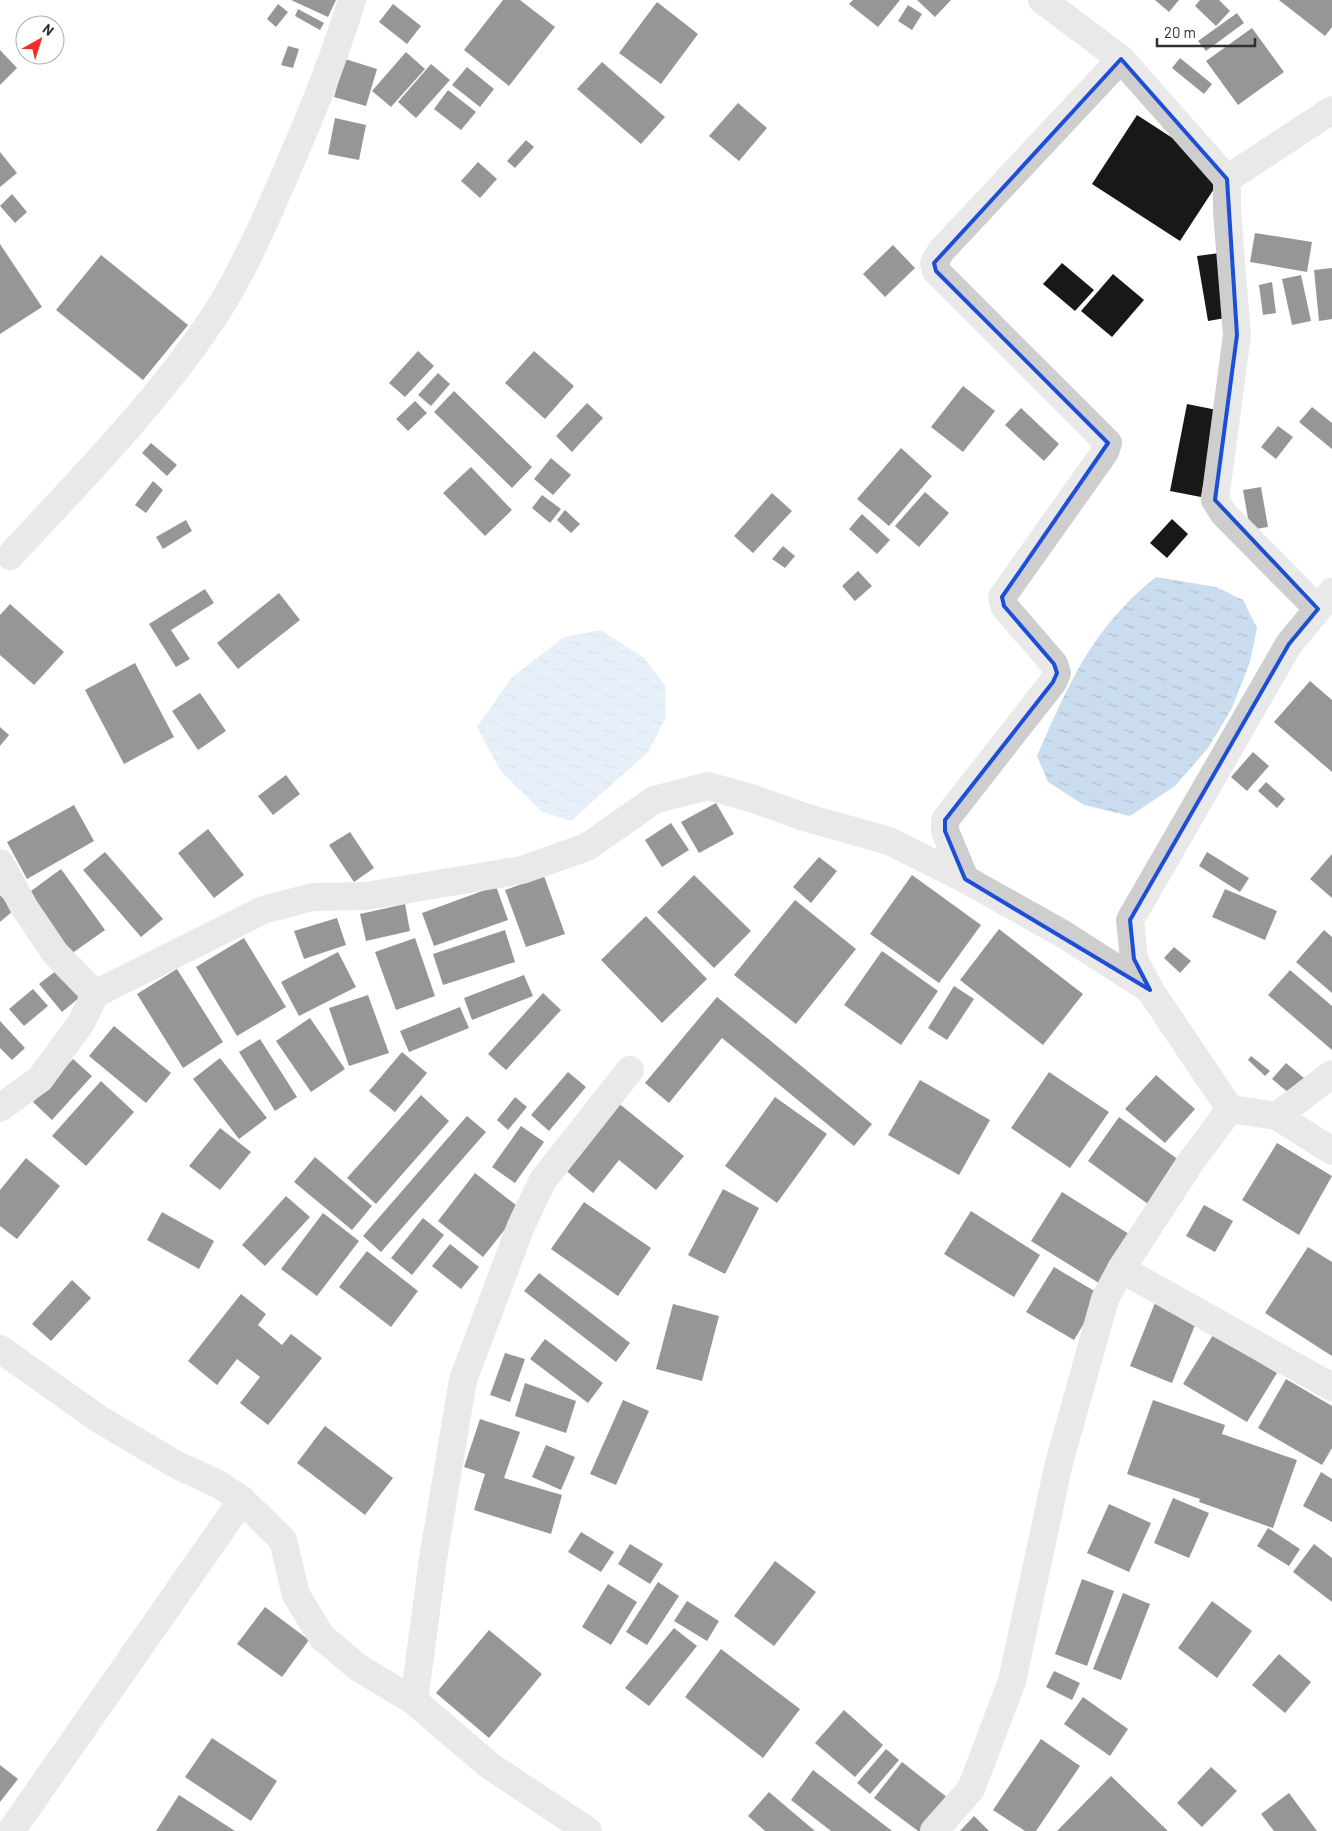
<svg xmlns="http://www.w3.org/2000/svg" width="1332" height="1831" viewBox="0 0 1332 1831" font-family="Barlow,sans-serif">
	<defs>
		<pattern id="water-ripples" width="26" height="14" patternUnits="userSpaceOnUse" patternTransform="scale(1.25)"><rect width="26" height="14" fill="#caddef"/><path d="M2 4q2-2 4 0t4 0M15 11q2-2 4 0t4 0" fill="none" stroke="#aebecd"/></pattern>
	</defs>
	<rect width="100%" height="100%" fill="#fff"/>
	<g fill="url(#water-ripples)">
		<path d="M1156,577L1216,587L1243,600L1257,628L1250,662L1232,708L1208,748L1175,786L1130,816L1084,805L1048,782L1037,756C1069,683 1092,628 1156,577Z"/>
		<path d="M601,630L644,658L665,685L666,717L648,752L571,821L542,812L500,770L477,727L512,677L564,637Z"/>
	</g>
	<g fill="#181818">
		<path d="M291,0H336L328,17Z"/>
		<path d="M503,0H520L555,27L509,86L464,50Z"/>
		<path d="M853,0H900L878,27L849,4Z"/>
		<path d="M917,0H951L935,17Z"/>
		<path d="M1155,0H1179L1169,12Z"/>
		<path d="M1200,0H1219L1230,11L1216,26L1195,6Z"/>
		<path d="M1279,0H1332V27L1325,36Z"/>
		<path d="M657,2L698,34L661,84L619,53Z"/>
		<path d="M278,4L288,12L276,27L267,19Z"/>
		<path d="M393,4L421,26L407,44L379,22Z"/>
		<path d="M908,5L922,14L912,30L898,21Z"/>
		<path d="M298,9L324,23L320,30L295,16Z"/>
		<path d="M1237,13L1244,23L1206,51L1198,41Z"/>
		<path d="M1252,28L1284,72L1238,105L1206,61Z"/>
		<path d="M288,46L299,49L293,68L281,65Z"/>
		<path d="M0,50L17,68L0,85Z"/>
		<path d="M406,52L425,69L391,107L372,91Z"/>
		<path d="M1180,58L1212,84L1204,94L1172,68Z"/>
		<path d="M345,59L377,69L366,106L334,97Z"/>
		<path d="M602,62L665,117L641,144L577,89Z"/>
		<path d="M431,64L450,80L416,118L398,102Z"/>
		<path d="M467,67L494,89L480,107L452,85Z"/>
		<path d="M448,90L476,112L461,130L434,109Z"/>
		<path d="M738,103L767,128L739,161L709,136Z"/>
		<path d="M1137,115L1225,172L1180,241L1092,184Z"/>
		<path d="M335,118L366,125L359,160L328,154Z"/>
		<path d="M526,140L534,147L515,168L507,161Z"/>
		<path d="M0,152L17,173L0,187Z"/>
		<path d="M478,162L497,179L480,198L461,181Z"/>
		<path d="M12,194L27,212L15,223L0,206Z"/>
		<path d="M1255,233L1312,242L1307,272L1250,262Z"/>
		<path d="M0,244L42,307L0,334Z"/>
		<path d="M893,245L915,268L885,297L863,274Z"/>
		<path d="M1220,253L1231,317L1208,321L1197,256Z"/>
		<path d="M101,255L188,325L143,380L56,310Z"/>
		<path d="M1062,263L1094,290L1075,311L1043,284Z"/>
		<path d="M1332,268V319L1319,321L1314,270Z"/>
		<path d="M1113,274L1144,300L1112,337L1081,311Z"/>
		<path d="M1301,275L1311,321L1292,325L1282,279Z"/>
		<path d="M1272,282L1276,313L1263,315L1259,285Z"/>
		<path d="M418,351L434,366L405,397L389,383Z"/>
		<path d="M534,351L574,386L545,419L505,383Z"/>
		<path d="M438,373L450,384L431,406L418,395Z"/>
		<path d="M963,386L995,411L963,452L931,427Z"/>
		<path d="M454,391L532,467L512,488L434,412Z"/>
		<path d="M415,401L427,413L408,431L396,419Z"/>
		<path d="M587,403L603,418L572,452L556,436Z"/>
		<path d="M1187,404L1217,410L1201,497L1170,491Z"/>
		<path d="M1312,407L1332,423V449L1299,422Z"/>
		<path d="M1021,408L1059,444L1044,461L1005,425Z"/>
		<path d="M1278,426L1293,437L1276,459L1261,447Z"/>
		<path d="M151,443L177,465L167,476L142,453Z"/>
		<path d="M901,448L932,476L889,526L857,499Z"/>
		<path d="M551,458L571,475L553,495L534,479Z"/>
		<path d="M471,467L512,510L485,536L443,493Z"/>
		<path d="M153,481L163,490L146,513L135,505Z"/>
		<path d="M1261,487L1268,527L1250,530L1243,490Z"/>
		<path d="M925,492L949,513L919,547L895,526Z"/>
		<path d="M772,493L792,511L753,553L734,536Z"/>
		<path d="M542,495L561,509L550,523L532,508Z"/>
		<path d="M565,510L580,524L571,533L557,520Z"/>
		<path d="M862,514L890,540L877,554L849,529Z"/>
		<path d="M1172,519L1188,534L1167,558L1150,543Z"/>
		<path d="M186,520L192,531L163,549L156,537Z"/>
		<path d="M783,546L795,556L785,568L772,559Z"/>
		<path d="M858,571L872,586L855,601L842,586Z"/>
		<path d="M205,589L214,603L171,630L190,659L176,667L149,624Z"/>
		<path d="M279,593L300,620L238,669L217,643Z"/>
		<path d="M10,604L64,652L34,685L0,655V615Z"/>
		<path d="M135,663L174,737L124,764L85,690Z"/>
		<path d="M1310,681L1332,700V772L1274,722Z"/>
		<path d="M200,693L226,731L198,750L172,711Z"/>
		<path d="M0,727L9,735L0,746Z"/>
		<path d="M1253,752L1269,766L1247,791L1231,777Z"/>
		<path d="M286,775L300,794L273,815L258,796Z"/>
		<path d="M1266,782L1285,799L1277,808L1258,791Z"/>
		<path d="M716,803L734,834L699,853L681,822Z"/>
		<path d="M74,805L94,841L27,879L7,842Z"/>
		<path d="M671,823L689,850L662,867L645,840Z"/>
		<path d="M208,829L244,875L214,898L178,853Z"/>
		<path d="M350,832L374,868L354,882L329,845Z"/>
		<path d="M105,852L163,919L141,937L83,870Z"/>
		<path d="M1207,852L1249,878L1240,892L1199,866Z"/>
		<path d="M1332,854V898L1310,879Z"/>
		<path d="M819,857L837,871L811,903L793,887Z"/>
		<path d="M61,869L105,930L71,954L27,894Z"/>
		<path d="M694,875L751,931L714,968L657,912Z"/>
		<path d="M912,875L981,925L939,983L870,934Z"/>
		<path d="M544,876L565,934L526,947L505,890Z"/>
		<path d="M496,886L508,920L434,946L422,913Z"/>
		<path d="M1225,889L1277,911L1265,940L1212,917Z"/>
		<path d="M0,895L14,910L0,922Z"/>
		<path d="M795,900L856,949L796,1024L734,975Z"/>
		<path d="M405,904L410,931L366,941L360,914Z"/>
		<path d="M646,916L707,979L662,1023L601,960Z"/>
		<path d="M337,918L346,945L304,959L294,931Z"/>
		<path d="M999,929L1083,994L1043,1045L960,980Z"/>
		<path d="M505,930L515,962L443,985L433,954Z"/>
		<path d="M1324,930L1332,937V993L1296,962Z"/>
		<path d="M244,938L286,1007L237,1036L196,967Z"/>
		<path d="M415,938L435,996L396,1010L375,952Z"/>
		<path d="M1174,947L1191,961L1180,973L1164,958Z"/>
		<path d="M882,951L938,991L901,1045L844,1005Z"/>
		<path d="M338,952L356,987L299,1016L281,982Z"/>
		<path d="M177,969L223,1042L183,1068L137,994Z"/>
		<path d="M57,970L80,997L62,1012L39,984Z"/>
		<path d="M1290,970L1332,1006V1050L1268,995Z"/>
		<path d="M524,975L533,996L472,1020L464,998Z"/>
		<path d="M954,986L974,999L947,1040L928,1028Z"/>
		<path d="M33,989L48,1006L24,1026L9,1009Z"/>
		<path d="M543,993L561,1010L506,1070L488,1054Z"/>
		<path d="M368,995L389,1053L349,1066L329,1008Z"/>
		<path d="M717,997L872,1124L854,1146L722,1038L669,1103L645,1083Z"/>
		<path d="M460,1007L469,1028L409,1052L400,1031Z"/>
		<path d="M310,1018L345,1069L311,1092L276,1041Z"/>
		<path d="M0,1021L25,1048L12,1060L0,1048Z"/>
		<path d="M114,1026L171,1073L146,1103L89,1056Z"/>
		<path d="M260,1039L297,1097L275,1111L239,1052Z"/>
		<path d="M402,1052L427,1073L395,1112L369,1091Z"/>
		<path d="M1251,1056L1270,1071L1265,1076L1248,1060Z"/>
		<path d="M220,1058L267,1118L239,1139L193,1079Z"/>
		<path d="M73,1059L92,1076L52,1120L33,1102Z"/>
		<path d="M1286,1063L1310,1083L1296,1099L1272,1079Z"/>
		<path d="M568,1072L586,1087L549,1131L531,1115Z"/>
		<path d="M1049,1072L1109,1112L1070,1168L1011,1128Z"/>
		<path d="M1156,1075L1195,1109L1165,1143L1125,1109Z"/>
		<path d="M920,1080L990,1120L959,1175L888,1135Z"/>
		<path d="M101,1081L134,1112L86,1166L52,1136Z"/>
		<path d="M421,1095L449,1121L376,1204L347,1178Z"/>
		<path d="M515,1097L527,1107L508,1130L497,1120Z"/>
		<path d="M775,1097L827,1134L777,1203L725,1166Z"/>
		<path d="M617,1102L684,1156L656,1190L619,1160L593,1193L564,1169Z"/>
		<path d="M467,1116L486,1132L381,1252L363,1236Z"/>
		<path d="M1119,1117L1179,1160L1148,1204L1088,1161Z"/>
		<path d="M521,1126L544,1142L515,1183L492,1167Z"/>
		<path d="M220,1128L251,1152L220,1190L189,1166Z"/>
		<path d="M1277,1143L1332,1176L1299,1235L1242,1200Z"/>
		<path d="M315,1157L372,1206L352,1230L294,1182Z"/>
		<path d="M26,1158L60,1186L17,1239L0,1226V1190Z"/>
		<path d="M475,1173L521,1209L483,1257L438,1221Z"/>
		<path d="M723,1189L759,1208L725,1274L688,1255Z"/>
		<path d="M1062,1192L1129,1234L1099,1283L1031,1241Z"/>
		<path d="M286,1196L310,1217L265,1266L242,1245Z"/>
		<path d="M584,1202L651,1248L618,1296L551,1249Z"/>
		<path d="M1204,1205L1233,1221L1215,1252L1186,1236Z"/>
		<path d="M971,1211L1040,1255L1014,1297L944,1254Z"/>
		<path d="M162,1212L214,1241L199,1269L147,1240Z"/>
		<path d="M323,1213L359,1241L317,1296L281,1269Z"/>
		<path d="M423,1218L444,1235L412,1275L391,1258Z"/>
		<path d="M450,1244L479,1267L461,1289L432,1266Z"/>
		<path d="M1308,1247L1332,1262V1356L1265,1313Z"/>
		<path d="M367,1251L418,1291L391,1327L339,1287Z"/>
		<path d="M1054,1267L1101,1295L1074,1340L1026,1312Z"/>
		<path d="M539,1273L630,1343L616,1362L524,1291Z"/>
		<path d="M72,1280L91,1298L51,1341L32,1324Z"/>
		<path d="M241,1294L266,1314L258,1325L282,1345L291,1334L322,1358L268,1425L240,1403L260,1377L237,1359L217,1385L188,1361Z"/>
		<path d="M1155,1303L1197,1320L1172,1383L1130,1366Z"/>
		<path d="M673,1304L719,1316L702,1381L656,1369Z"/>
		<path d="M1213,1335L1277,1373L1247,1422L1183,1384Z"/>
		<path d="M545,1339L603,1383L588,1403L530,1359Z"/>
		<path d="M505,1353L525,1359L510,1402L490,1395Z"/>
		<path d="M1286,1379L1332,1406V1448L1322,1465L1258,1428Z"/>
		<path d="M525,1383L576,1401L566,1433L515,1416Z"/>
		<path d="M623,1400L649,1411L616,1485L590,1474Z"/>
		<path d="M1153,1400L1225,1425L1222,1434L1297,1460L1273,1528L1199,1502L1200,1499L1127,1474Z"/>
		<path d="M480,1419L520,1432L504,1478L562,1495L551,1534L474,1510L485,1474L464,1467Z"/>
		<path d="M325,1426L393,1478L365,1515L297,1463Z"/>
		<path d="M546,1445L575,1457L561,1490L532,1477Z"/>
		<path d="M1321,1472L1332,1479V1522L1303,1506Z"/>
		<path d="M1173,1498L1209,1513L1189,1558L1154,1543Z"/>
		<path d="M1109,1504L1151,1523L1129,1572L1087,1553Z"/>
		<path d="M1268,1528L1300,1549L1289,1566L1257,1546Z"/>
		<path d="M581,1532L614,1552L601,1572L568,1552Z"/>
		<path d="M630,1544L663,1564L650,1584L618,1564Z"/>
		<path d="M1314,1544L1332,1558V1602L1293,1572Z"/>
		<path d="M775,1561L816,1592L774,1646L734,1616Z"/>
		<path d="M1082,1579L1114,1591L1087,1666L1055,1654Z"/>
		<path d="M658,1582L679,1596L647,1645L626,1632Z"/>
		<path d="M608,1584L637,1602L611,1645L582,1627Z"/>
		<path d="M1123,1593L1150,1604L1121,1680L1093,1669Z"/>
		<path d="M687,1601L719,1621L707,1641L674,1621Z"/>
		<path d="M1212,1601L1252,1631L1217,1678L1178,1648Z"/>
		<path d="M265,1607L309,1640L282,1677L237,1644Z"/>
		<path d="M674,1628L697,1646L649,1706L625,1688Z"/>
		<path d="M489,1630L542,1674L489,1738L436,1693Z"/>
		<path d="M721,1649L800,1709L763,1758L685,1697Z"/>
		<path d="M1279,1654L1311,1682L1285,1713L1252,1685Z"/>
		<path d="M1054,1671L1080,1683L1072,1700L1046,1687Z"/>
		<path d="M1083,1697L1128,1729L1110,1756L1064,1724Z"/>
		<path d="M844,1710L883,1745L855,1777L815,1743Z"/>
		<path d="M212,1738L277,1781L251,1821L185,1777Z"/>
		<path d="M1041,1739L1080,1766L1036,1831H1025L993,1810Z"/>
		<path d="M886,1749L899,1760L870,1794L857,1783Z"/>
		<path d="M902,1762L948,1798L922,1831H918L874,1798Z"/>
		<path d="M0,1765L18,1779L0,1802Z"/>
		<path d="M1211,1767L1237,1791L1202,1827L1177,1803Z"/>
		<path d="M813,1770L892,1831H831L791,1800Z"/>
		<path d="M1111,1776L1168,1831H1057Z"/>
		<path d="M769,1792L815,1831H765L748,1816Z"/>
		<path d="M1289,1793L1317,1831H1274L1261,1814Z"/>
		<path d="M179,1795L235,1831H156Z"/>
		<path d="M974,1816L989,1831H960Z"/>
	</g>
	<g fill="none" stroke-linecap="round" stroke-linejoin="round">
		<g stroke="#cecece" stroke-width="28">
			<path d="M1042,0L1121,59L1227,179V212L1237,335L1215,500L1224,514L1318,609"/>
			<path d="M1227,179L1332,110"/>
			<path d="M10,556C79,481 152,408 209,324C235,286 255,243 274,200C303,134 331,69 352,0"/>
			<path d="M0,863L24,907L55,953L95,994"/>
			<path d="M965,879L945,831V820L1053,682L1057,673L1054,664L1004,606L1002,597L1105,452L1108,443L936,271L934,263L941,251L1121,59"/>
			<path d="M0,1108L40,1079L81,1023L95,994L263,910L313,897L367,896L522,870L587,847L654,800L708,786L754,799L804,817L889,841L965,879L1063,934L1149,989"/>
			<path d="M1230,1109L1277,1116L1332,1151"/>
			<path d="M1277,1116L1332,1074"/>
			<path d="M1121,1269L1332,1387"/>
			<path d="M0,1349L99,1419L175,1464L220,1485L242,1500L283,1540L296,1595L322,1637L359,1668L414,1701"/>
			<path d="M11,1831L242,1500"/>
			<path d="M588,1831L490,1766L414,1701L433,1559L463,1380L521,1226L543,1180L630,1070"/>
			<path d="M934,1831L971,1789L1012,1681L1059,1463L1105,1299L1121,1269L1190,1163L1230,1109L1150,990L1134,959L1130,920L1289,644L1332,592"/>
		</g>
	</g>
	<path d="M0 0H1332V1831H0ZM1121,59L1227,179L1237,335L1215,500L1318,609L1289,644L1130,920L1134,959L1150,990L965,879L945,831V820L1053,682L1057,673L1054,664L1004,606L1002,597L1108,443L936,271L934,263Z" fill="#fff" fill-opacity=".55" fill-rule="evenodd"/>
	<path fill="none" stroke="#1d4ed8" stroke-width="4" stroke-linejoin="round" d="M1121,59L1227,179L1237,335L1215,500L1318,609L1289,644L1130,920L1134,959L1150,990L965,879L945,831V820L1053,682L1057,673L1054,664L1004,606L1002,597L1108,443L936,271L934,263Z"/>
	<g transform="translate(40 40) rotate(39)"><circle r="24" fill="#ffffff" stroke="#adadad"/>
	<path d="M0-4L9 19L0 12L-9 19Z" fill="#ef2f2c"/>
	<text y="-8" font-size="14" font-weight="bold" text-anchor="middle" fill="#313131">N</text>
	</g>
	<path d="M1157 38v8h98v-8" fill="none" stroke="#313131" stroke-width="2.5"/>
	<text x="1164" y="38" font-size="15" fill="#313131" stroke="#ffffff" stroke-width="4" paint-order="stroke">20 m</text>
</svg>
